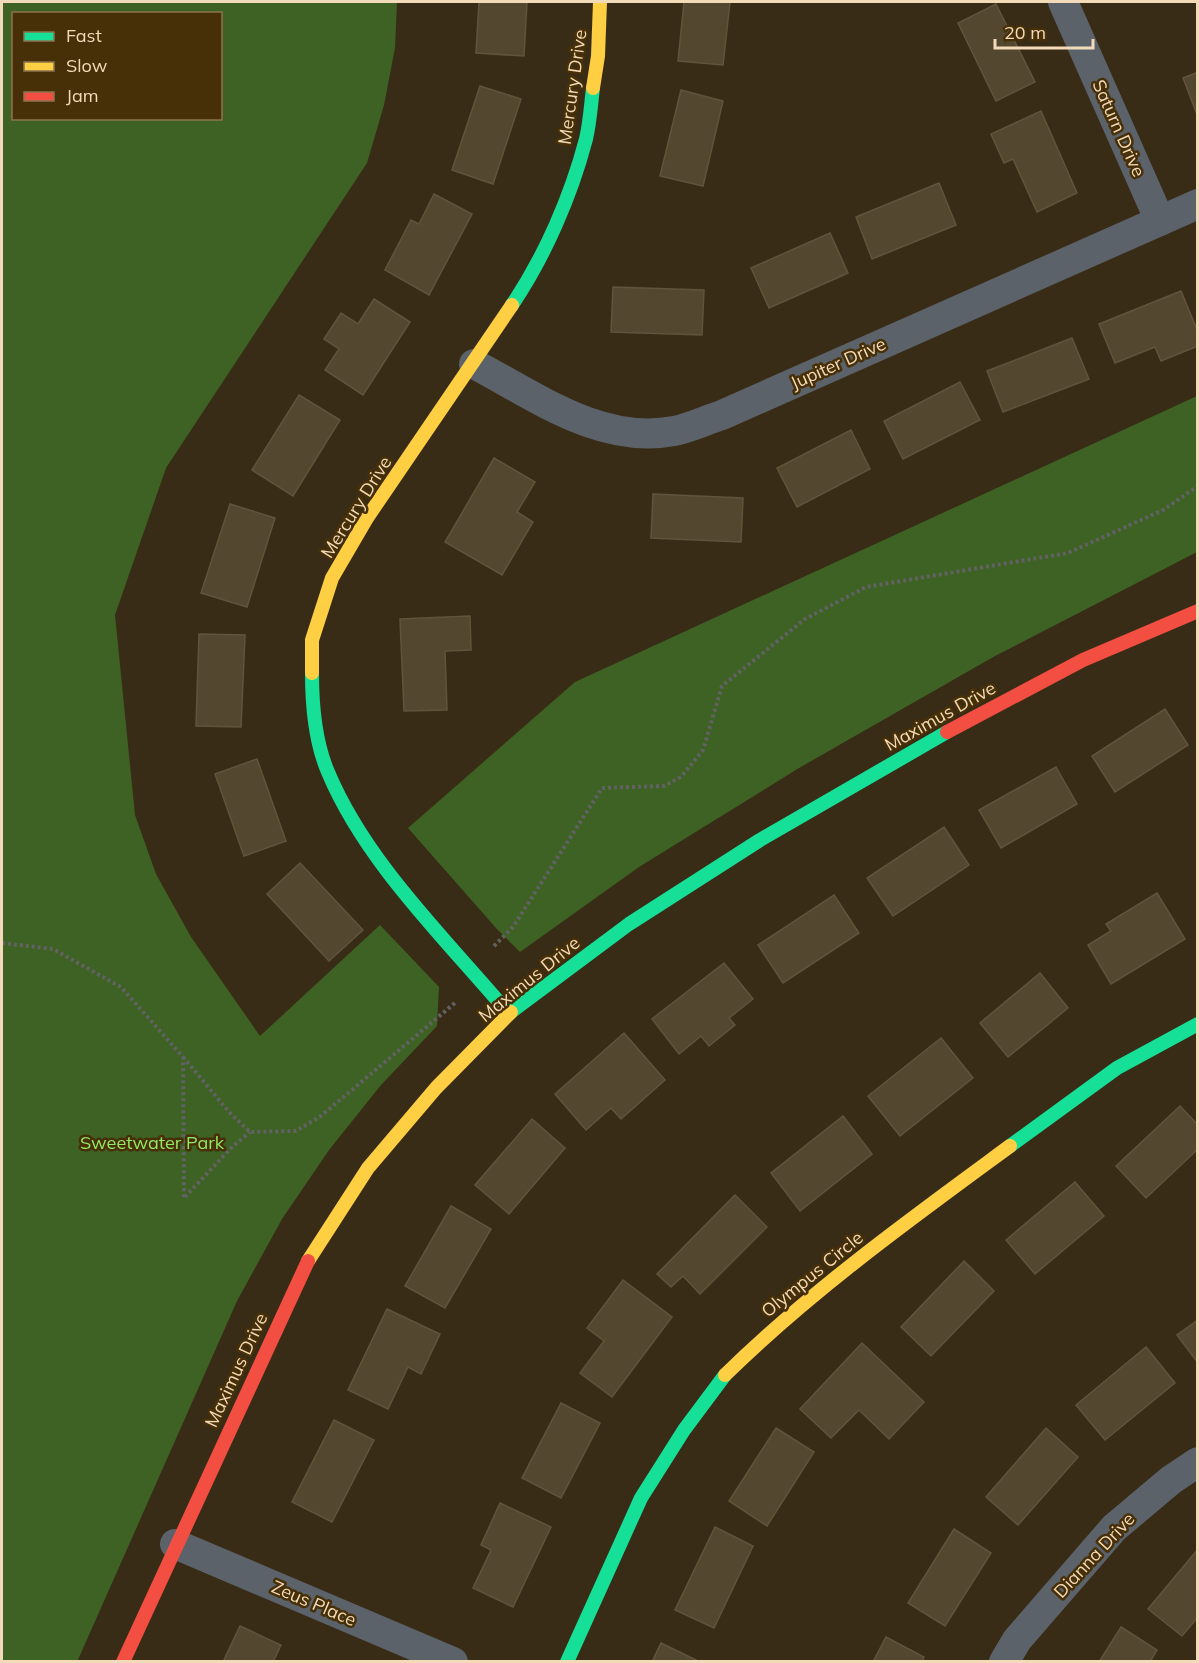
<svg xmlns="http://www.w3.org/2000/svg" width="1199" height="1663" viewBox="0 0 1199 1663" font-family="Mulish,sans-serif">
	<rect width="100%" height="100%" fill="#392c16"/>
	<g fill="#3d6224" fill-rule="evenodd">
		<path d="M2,2H397L395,48L384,105L367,163L166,468L115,615L135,815L156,874L191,937L260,1036L380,925L439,987L437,1026L381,1085L329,1150L282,1219L237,1301L77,1662L2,1661ZM14,14H220V118H14Z"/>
		<path d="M1197,396V552L995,656L799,768L639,867L520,952L496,928L408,828L575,682Z"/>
	</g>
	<g fill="#54472f" stroke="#62543c" stroke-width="1.5">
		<path d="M479,2H527L524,56L476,53Z"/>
		<path d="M684,2H730L723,65L678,61Z"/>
		<path d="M996,4L1035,82L996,101L958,23Z"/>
		<path d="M1198,72V117L1183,78Z"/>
		<path d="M480,86L521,99L493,184L452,170Z"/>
		<path d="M681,90L723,101L703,186L660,176Z"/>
		<path d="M1041,111L1077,193L1037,212L1013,159L1004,163L991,134Z"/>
		<path d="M939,183L956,225L872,259L856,217Z"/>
		<path d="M434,194L472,214L429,295L385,270L411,220L419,224Z"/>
		<path d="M830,233L848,273L769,308L751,268Z"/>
		<path d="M613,287L704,290L702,335L611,332Z"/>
		<path d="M1181,291L1198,332V346L1161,361L1155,347L1115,363L1099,324Z"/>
		<path d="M374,299L410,322L363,395L325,370L339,349L324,339L341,313L358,324Z"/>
		<path d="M1072,338L1089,379L1003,412L987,371Z"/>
		<path d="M960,382L980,420L903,459L884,421Z"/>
		<path d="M299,395L340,420L293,496L252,470Z"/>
		<path d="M851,430L870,469L797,507L777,468Z"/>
		<path d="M494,458L535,482L517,512L533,522L502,575L445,542Z"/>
		<path d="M653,494L743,498L741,542L651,538Z"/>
		<path d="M230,504L275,518L247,607L201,593Z"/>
		<path d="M470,616L471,650L445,651L447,710L404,711L400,619Z"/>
		<path d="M199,634L245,635L241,727L196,726Z"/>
		<path d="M1165,709L1188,745L1115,792L1092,756Z"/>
		<path d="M257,759L286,841L244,856L215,774Z"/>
		<path d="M1056,767L1077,804L1001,848L979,810Z"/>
		<path d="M944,827L969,865L893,916L867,878Z"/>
		<path d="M300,863L363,930L329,961L267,894Z"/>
		<path d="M1157,893L1185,939L1111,984L1088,945L1111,931L1106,924Z"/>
		<path d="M834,895L859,933L783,983L758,945Z"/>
		<path d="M724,963L753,999L729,1018L735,1025L709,1046L701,1036L679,1054L652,1019Z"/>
		<path d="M1040,973L1068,1008L1008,1057L980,1023Z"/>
		<path d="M624,1033L665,1080L621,1119L611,1108L586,1130L555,1094Z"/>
		<path d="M941,1038L973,1078L900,1136L868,1096Z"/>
		<path d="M1180,1106L1198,1125V1149L1146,1198L1116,1166Z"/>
		<path d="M843,1116L872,1154L800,1211L771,1173Z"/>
		<path d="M532,1119L565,1148L509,1214L475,1185Z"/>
		<path d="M1075,1182L1104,1216L1035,1274L1006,1240Z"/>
		<path d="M735,1195L767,1227L700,1294L683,1276L671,1287L657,1274Z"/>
		<path d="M451,1206L491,1229L445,1308L405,1286Z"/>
		<path d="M964,1261L994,1291L931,1356L901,1327Z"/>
		<path d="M623,1280L672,1317L612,1397L580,1373L604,1341L587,1328Z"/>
		<path d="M387,1309L440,1334L421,1374L408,1367L388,1409L348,1390Z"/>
		<path d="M1198,1320V1363L1177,1335Z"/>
		<path d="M862,1343L924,1402L889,1439L859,1410L831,1438L800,1409Z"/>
		<path d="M1146,1347L1175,1383L1105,1440L1076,1405Z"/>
		<path d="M561,1403L600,1423L561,1498L522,1478Z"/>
		<path d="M334,1420L374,1440L332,1522L292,1502Z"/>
		<path d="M776,1428L814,1452L767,1526L729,1501Z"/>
		<path d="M1046,1428L1078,1457L1018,1525L986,1497Z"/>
		<path d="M500,1503L551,1527L513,1607L473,1588L491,1550L481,1545Z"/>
		<path d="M715,1527L753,1546L714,1628L675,1610Z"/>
		<path d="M954,1529L991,1553L945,1626L908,1603Z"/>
		<path d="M1198,1549V1617L1182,1636L1148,1609Z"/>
		<path d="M240,1626L281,1645L273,1662H223Z"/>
		<path d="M1121,1627L1157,1650L1150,1662H1099Z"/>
		<path d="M886,1637L924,1657L922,1662H873Z"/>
		<path d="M661,1643L700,1662H652Z"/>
	</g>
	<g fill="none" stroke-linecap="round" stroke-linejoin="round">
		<g stroke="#626262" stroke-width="4" stroke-dasharray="3 3" stroke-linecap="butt">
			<path d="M2,943L53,949L121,987L183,1057L184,1198"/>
			<path d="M494,946L513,927L602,788L664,786L681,777L703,750L722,686L805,619L866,587L1068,553L1163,510L1198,486"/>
			<path d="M183,1057L230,1113L250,1132L296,1131L321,1116L456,1002"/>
			<path d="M185,1197L231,1148L250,1132"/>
		</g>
		<g stroke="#5b626a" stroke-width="30">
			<path d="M1063,2L1160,221"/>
			<path d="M474,364C535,396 601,445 674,431C690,428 706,420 722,415L1198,204"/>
			<path d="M175,1544L453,1662"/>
			<path d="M1004,1662L1017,1640L1114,1528L1171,1480L1198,1462"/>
		</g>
		<g stroke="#16e098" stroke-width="14">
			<path d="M512,305C545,256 571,196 586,139C590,122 591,104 593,88"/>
			<path d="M312,673C312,705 315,742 328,772C366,863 446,939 509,1014"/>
			<path d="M511,1012L629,924L760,840L947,732"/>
			<path d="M1010,1146L1117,1068L1198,1024"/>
			<path d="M567,1662L641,1498L684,1430L725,1375"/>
		</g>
		<g stroke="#ffcf43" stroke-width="14">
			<path d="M593,88L598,56L600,2"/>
			<path d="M312,673V640L332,578L367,518L512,305"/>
			<path d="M308,1261L368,1168L436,1088L511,1012"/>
			<path d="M725,1375C813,1289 912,1218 1010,1146"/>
		</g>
		<g stroke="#f24e42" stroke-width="14">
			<path d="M947,732L1083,660L1198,611"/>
			<path d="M123,1662L308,1261"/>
		</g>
	</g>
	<g text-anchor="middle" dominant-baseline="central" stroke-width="5" stroke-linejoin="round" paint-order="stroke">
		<g font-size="18" fill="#f3dab9" stroke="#473008">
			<text transform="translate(572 87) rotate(-82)">Mercury Drive</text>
			<text transform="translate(1119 128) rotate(66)">Saturn Drive</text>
			<text transform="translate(838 363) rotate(-24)">Jupiter Drive</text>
			<text transform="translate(356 507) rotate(-58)">Mercury Drive</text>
			<text transform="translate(940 716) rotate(-29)">Maximus Drive</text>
			<text transform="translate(529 979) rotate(-39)">Maximus Drive</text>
			<text transform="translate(812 1274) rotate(-39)">Olympus Circle</text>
			<text transform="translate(236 1370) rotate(-65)">Maximus Drive</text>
			<text transform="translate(1094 1555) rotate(-47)">Dianna Drive</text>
			<text transform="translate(314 1603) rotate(23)">Zeus Place</text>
		</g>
		<g font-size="18" fill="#91ea63" stroke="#473008">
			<text x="152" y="1142">Sweetwater Park</text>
		</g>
	</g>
	<rect width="1199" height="1663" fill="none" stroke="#f3dab9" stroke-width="6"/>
	<rect x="12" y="12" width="210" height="108" fill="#473008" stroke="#8c744f" stroke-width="1.5"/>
	<rect x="24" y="32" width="30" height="9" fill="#16e098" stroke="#8c744f" stroke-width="1.5"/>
	<text x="66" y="42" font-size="18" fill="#f3dab9">Fast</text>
	<rect x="24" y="62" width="30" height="9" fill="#ffcf43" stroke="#8c744f" stroke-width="1.5"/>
	<text x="66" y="72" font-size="18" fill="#f3dab9">Slow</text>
	<rect x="24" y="92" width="30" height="9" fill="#f24e42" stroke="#8c744f" stroke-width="1.5"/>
	<text x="66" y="102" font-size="18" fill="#f3dab9">Jam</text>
	<path d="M995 39v9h98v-9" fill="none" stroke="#f3dab9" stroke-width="3"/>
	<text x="1004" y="39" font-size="18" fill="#f3dab9" stroke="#473008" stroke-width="4.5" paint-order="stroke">20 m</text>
</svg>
